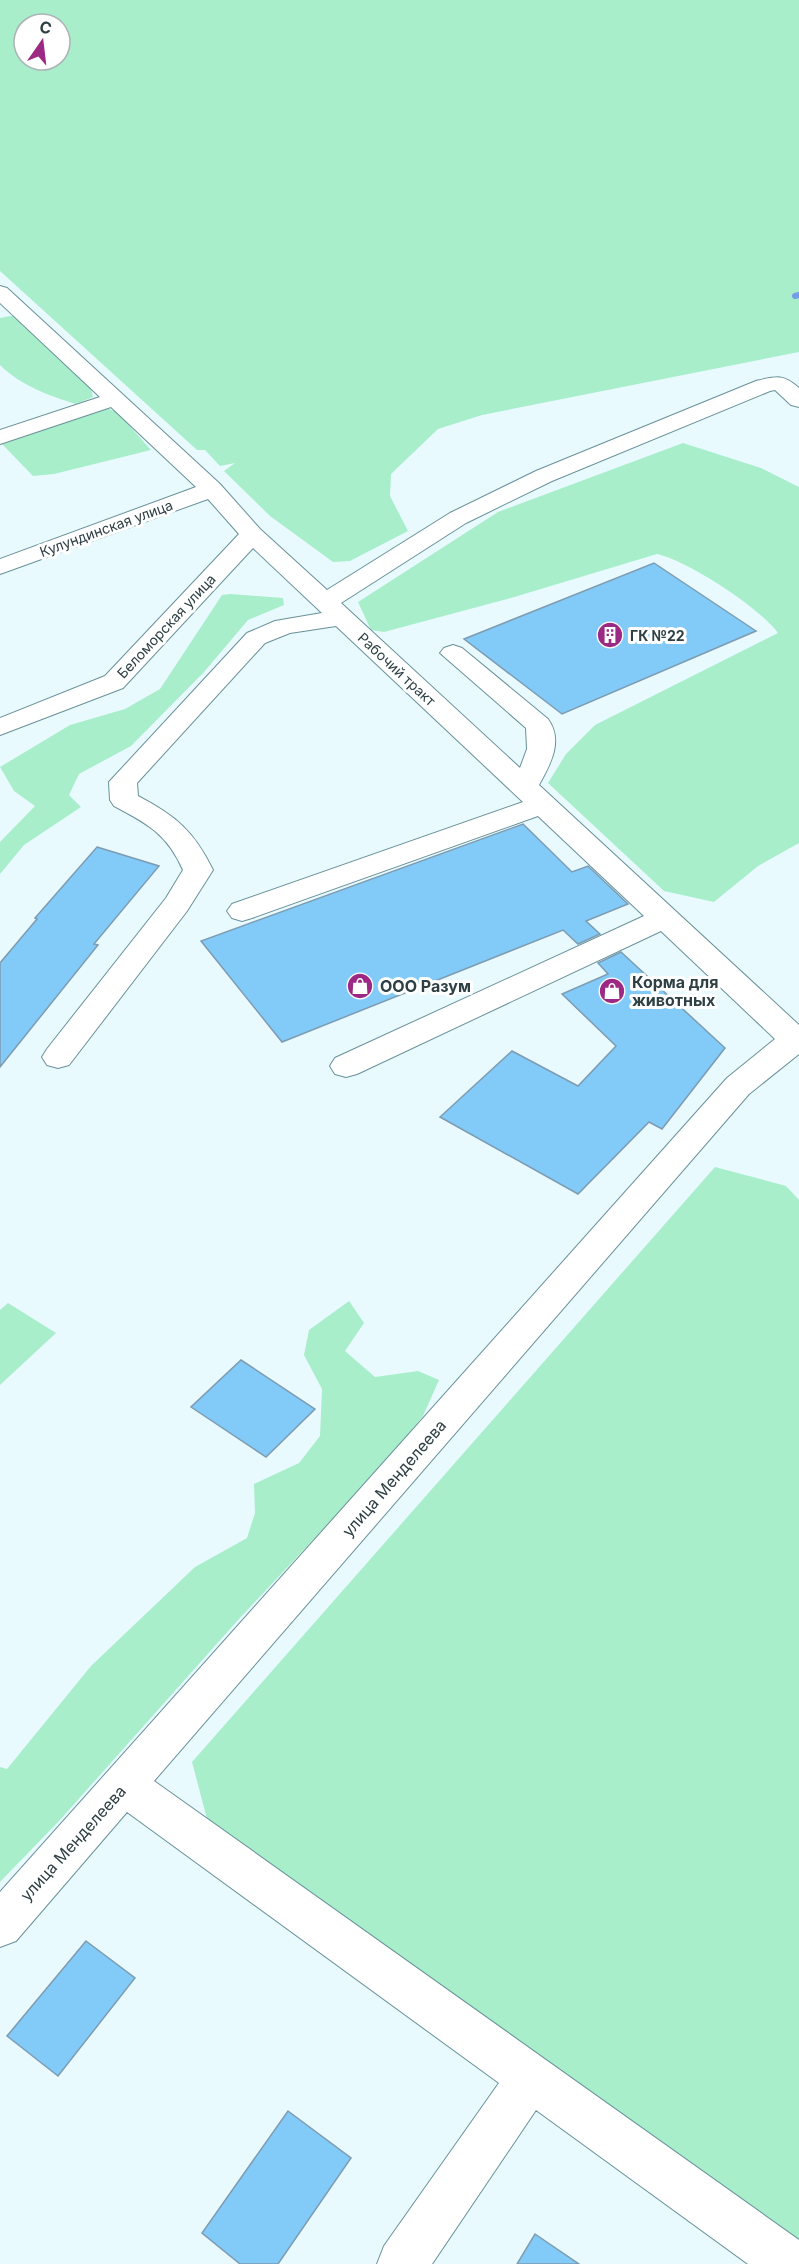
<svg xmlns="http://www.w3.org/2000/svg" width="799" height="2264" viewBox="0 0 799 2264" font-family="Inter,sans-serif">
	<rect width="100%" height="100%" fill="#e9fafe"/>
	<g fill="#a8eecb" fill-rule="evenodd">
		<path d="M0,0H799V352L482,415L438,429L391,474L390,496L408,531L350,561L333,562L270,516L224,471L235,463L220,466L205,450H197L0,271ZM24,24H60V60H24Z"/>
		<path d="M10,316H16L91,389L93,397L76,404C49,396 20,385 0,365V318Z"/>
		<path d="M107,408L118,413L151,450L54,474L33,476L2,444Z"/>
		<path d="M683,443L761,468L799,487V843L758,866L714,902L664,891L548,783L566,754L595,725L778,633C759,607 688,561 657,554L511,598L384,632L371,630L358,602L498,512Z"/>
		<path d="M231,594L283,598L284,605L248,620L204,672L131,746L79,774L69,795L81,807L24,845L0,874V842L35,806L14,791L0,767L70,725L125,709L160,689L222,595Z"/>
		<path d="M715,1167L786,1186L799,1200V2254L207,1819L192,1762Z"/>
		<path d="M349,1301L364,1323L345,1351L375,1377L418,1371L439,1380L423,1416L384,1464L238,1620L60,1820L0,1882V1767L7,1769L91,1666L195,1567L247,1538L255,1513L254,1484L299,1463L320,1436L322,1389L304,1355L309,1330Z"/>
		<path d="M8,1303L56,1333L0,1385V1310Z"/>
	</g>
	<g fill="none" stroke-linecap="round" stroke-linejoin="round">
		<path stroke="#749ce9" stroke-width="6" d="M795,296L799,295"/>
	</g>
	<g fill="#82caf8" stroke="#7d9cb1" stroke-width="1.5">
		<path d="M654,563L756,631L562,714L464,639Z"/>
		<path d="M523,824L572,872L588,866L628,904L586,921L600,934L578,944L563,930L282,1042L201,941Z"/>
		<path d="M97,847L159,866L94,944L98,945L0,1067V963L37,919L35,918Z"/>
		<path d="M621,952L725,1048L662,1129L649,1122L578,1194L440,1117L512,1051L578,1086L616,1046L562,994L608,974L598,963Z"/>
		<path d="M241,1360L315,1409L266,1457L191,1407Z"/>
		<path d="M86,1941L135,1978L58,2076L7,2036Z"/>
		<path d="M288,2111L351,2158L278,2264H240L202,2233Z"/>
		<path d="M535,2234L579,2264H517Z"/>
	</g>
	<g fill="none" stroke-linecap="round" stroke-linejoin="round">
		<g stroke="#68919a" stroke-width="2">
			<path id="minor" d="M0,286L7,288L220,484L260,529L327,590L450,513L536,471L756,381C777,376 783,374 799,388V407L791,405L775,390L770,391L552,481L466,523L341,603L520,768L527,749L526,728L440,653L444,648L453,645L462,648L548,719C564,741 550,765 539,785L799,1025V1054L749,1094L154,1781L799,2240V2264H748L536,2110L432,2264H377L384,2246L499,2083L127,1812L16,1941L0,1947V1892L727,1078L775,1039L661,931L357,1074L346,1077L335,1074L330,1066L335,1058L644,916L538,816L252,918L242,921L232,918L227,911L232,904L523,802L336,626L290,633L265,643L137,783L138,796C176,816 194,831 213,870L187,911L69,1065L58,1068L47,1065L42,1057L47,1049L166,898L183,870C167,834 148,824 114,806L110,800L109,782L247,633L275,621L322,613L253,548L123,688L0,735V718L105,676L239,534L208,499L0,574V559L196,487L111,407L0,444V430L100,397L0,303Z"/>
		</g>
		<use href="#minor" fill="#fff" fill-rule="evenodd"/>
	</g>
	<defs>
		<g id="building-disc" transform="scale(1.35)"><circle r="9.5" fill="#9c2984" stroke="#fff"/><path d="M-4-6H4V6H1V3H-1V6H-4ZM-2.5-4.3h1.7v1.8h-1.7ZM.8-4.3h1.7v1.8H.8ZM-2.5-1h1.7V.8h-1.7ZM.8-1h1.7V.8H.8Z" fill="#fff"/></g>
		<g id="shop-disc" transform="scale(1.35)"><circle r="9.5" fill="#9c2984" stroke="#fff"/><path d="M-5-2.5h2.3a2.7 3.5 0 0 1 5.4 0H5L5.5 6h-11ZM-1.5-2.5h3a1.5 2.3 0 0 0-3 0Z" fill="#fff"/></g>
	</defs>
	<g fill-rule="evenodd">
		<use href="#building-disc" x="610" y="635"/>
		<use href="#shop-disc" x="360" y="986"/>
		<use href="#shop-disc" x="612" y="991"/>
	</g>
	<g text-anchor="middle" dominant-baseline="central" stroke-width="6" stroke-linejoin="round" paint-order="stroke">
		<g font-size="14" fill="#2f4044" stroke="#fff">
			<text transform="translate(106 528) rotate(-20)">Кулундинская улица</text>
			<text transform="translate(166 626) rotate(-47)">Беломорская улица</text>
			<text transform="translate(397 669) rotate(43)">Рабочий тракт</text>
		</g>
		<g font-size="14" font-weight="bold" fill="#2f4044" stroke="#fff" text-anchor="start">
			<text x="630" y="635">ГК №22</text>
		</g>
		<g font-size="16" font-weight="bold" fill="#2f4044" stroke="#fff" text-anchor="start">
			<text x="632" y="982">Корма для<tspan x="632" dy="18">животных</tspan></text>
			<text x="380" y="986">ООО Разум</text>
		</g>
		<g font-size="16" fill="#2f4044" stroke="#fff">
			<text transform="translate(394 1478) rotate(-49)">улица Менделеева</text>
			<text transform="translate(73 1843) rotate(-48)">улица Менделеева</text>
		</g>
	</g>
	<g transform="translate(42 42) rotate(14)"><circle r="28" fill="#ffffff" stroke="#acb3b4" stroke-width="1.5"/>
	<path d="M0-4.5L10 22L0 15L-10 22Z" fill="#9c2984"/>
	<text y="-9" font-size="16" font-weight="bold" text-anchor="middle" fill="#2f4044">С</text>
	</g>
</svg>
